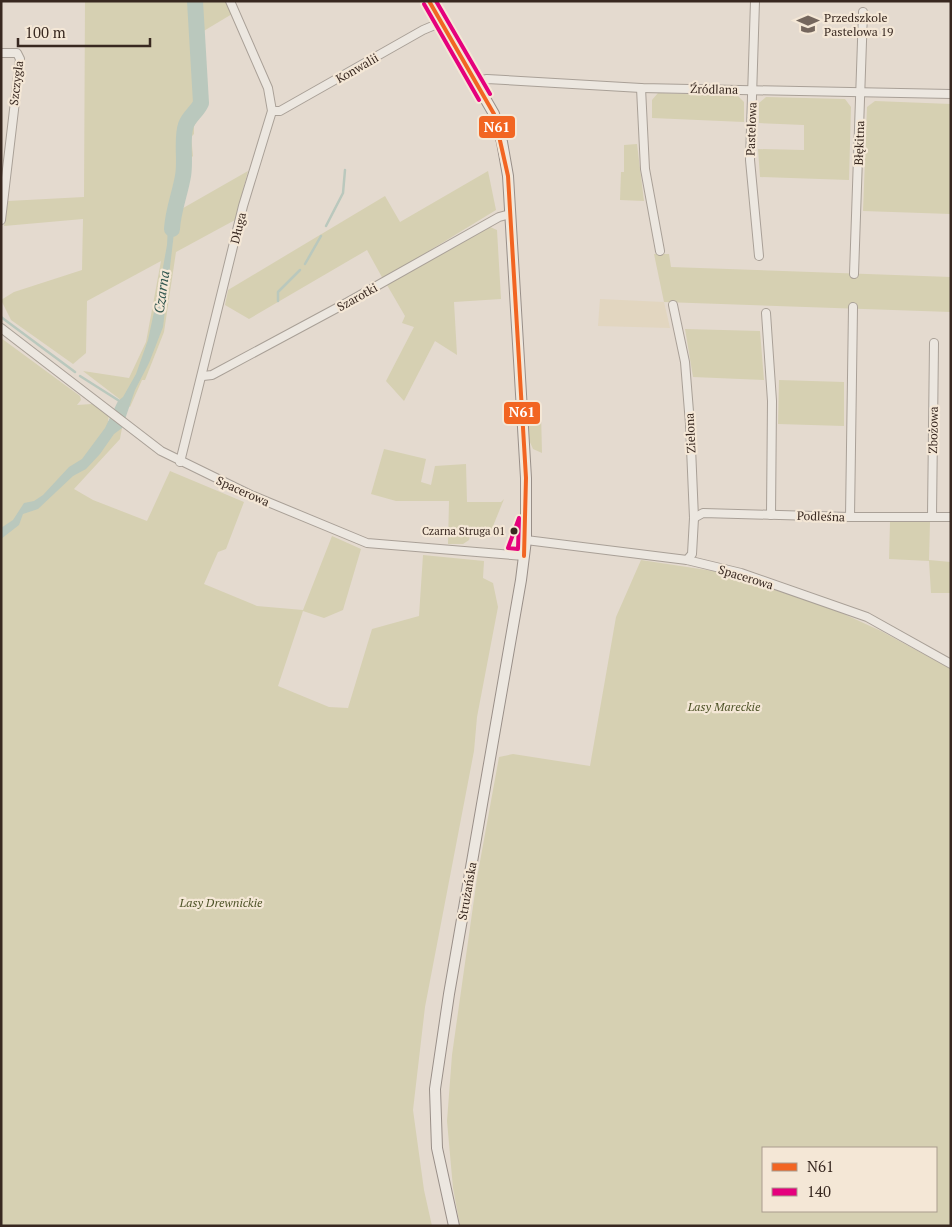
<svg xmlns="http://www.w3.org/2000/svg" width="952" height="1227" viewBox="0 0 952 1227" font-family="'PT Serif',serif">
	<rect width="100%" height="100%" fill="#e4dacf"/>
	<path fill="#e2d6c0" d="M600,299L664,302L670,328L598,326Z"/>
	<g fill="#d6d0b2" fill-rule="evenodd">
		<path d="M85,1H225L232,14L202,32L203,111L194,126V134L191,137L193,156L189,160L178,211L248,171L235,220L176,252L164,332L145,380H142L130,407L83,371L129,378L146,342L161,261L87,301L86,353L73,364L11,320L1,300L14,292L82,270L83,219L4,226L8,201L84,197Z"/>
		<path d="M658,93L738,96L744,102V122L652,118V100Z"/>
		<path d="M766,97L845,99L851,107L849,180L760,177L758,149L804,150V125L759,123V103Z"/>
		<path d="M875,101L951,104V214L863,211L867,107Z"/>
		<path d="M637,144L644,201L620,200L621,172H624V145Z"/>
		<path d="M488,171L496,210L383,279L367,250L249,319L225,305L228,290L385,196L400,222Z"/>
		<path d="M490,227L497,230L501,299L454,302L457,355L435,341L404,401L386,381L414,327L402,323L405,316L387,285Z"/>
		<path d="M654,254H669L671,267L951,277V312L664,302Z"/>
		<path d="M685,329L760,331L764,380L693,377Z"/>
		<path d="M1,338L80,396L81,400L77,405L92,404L109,415L108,421L122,428L120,439L74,489L93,500L147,521L170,471L244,502L226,549L218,552L204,584L257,606L303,610L332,536L361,549L343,610L324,618L303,611L278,686L329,707L348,708L372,629L419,616L423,555L484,561L483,578L493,583L498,607L477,717L474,751L425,1007L413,1110L424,1190L432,1226H1Z"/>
		<path d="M779,380L844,382V426L778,424Z"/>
		<path d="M531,412L541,413L542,453L533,449L529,440L527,417Z"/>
		<path d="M384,449L426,459L421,482L431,485L435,466L466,464L467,502H501L504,499L489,536L479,533V536H470L469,540L463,544H448L449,501H396L371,494Z"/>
		<path d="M521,513V542L512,547L508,544V539Z"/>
		<path d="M890,522H930L929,560L951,562V593H931L929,561L889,559Z"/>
		<path d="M641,560L720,572L833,609L881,631L951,669V1226H460L453,1188L447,1121L452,1055L477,878L499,757L513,754L590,766L616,617ZM763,1148H936V1211H763Z"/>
	</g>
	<path fill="#bac8bd" d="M177,207L163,327L149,363L135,390L122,428L114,434L100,454L86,469L73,476L38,509L23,514L19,525L1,539V528L13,520L24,503L34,501L43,495L69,467L82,459L105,428L118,401L123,397L136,374L148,340L160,284L167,245L169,208Z"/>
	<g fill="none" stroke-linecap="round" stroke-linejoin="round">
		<g stroke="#bac8bd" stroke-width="2.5">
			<path d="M326,226L343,193L345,170"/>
			<path d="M305,264L321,236"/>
			<path d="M278,301V292L300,270"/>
			<path d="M1,317L75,372"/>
			<path d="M80,376L121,402"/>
		</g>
		<path stroke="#bac8bd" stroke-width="16" d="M172,229C173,210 180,194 183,176C186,160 181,139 186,125C189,116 197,112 201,103L195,1"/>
		<g stroke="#a9a097" stroke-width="10">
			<g id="minor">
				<path d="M755,1L750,160L759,256"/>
				<path d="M1,53H17L20,59L1,220"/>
				<path d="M477,81L487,79L641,88L951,94"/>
				<path d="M641,88L645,169L660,251"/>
				<path d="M272,111H280L423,30L442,22"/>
				<path d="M854,274L863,12"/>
				<path d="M673,305L685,362L690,424L694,518L692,554L687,560"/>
				<path d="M766,313L772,401L771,515"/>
				<path d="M1,328L161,451L251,495L367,543L524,556"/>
				<path d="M203,376L212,375L348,302L499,217L510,214"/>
				<path d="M180,462L243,206L272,111L268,88L230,1"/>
				<path d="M932,516L934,343"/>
				<path d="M850,517L853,307"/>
				<path d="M694,518L703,513L850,517H951"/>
				<path d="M526,540L687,560L741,573L867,617L951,664"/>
			</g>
		</g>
		<g stroke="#998f88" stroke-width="12">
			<path id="secondary" d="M429,1L494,114L502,142L508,176L526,478V540L521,580L449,994L435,1089L437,1148L454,1226"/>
		</g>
		<use href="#minor" stroke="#ece7e0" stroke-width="8"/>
		<use href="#secondary" stroke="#ece7e0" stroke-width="10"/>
		<g stroke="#f4e7d6" stroke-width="8">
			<path id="bus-1" d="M429,1L494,114L508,176L526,478L524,556"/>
		</g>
		<g stroke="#f4e7d6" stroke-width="8">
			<g id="bus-2">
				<path d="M436,1L490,94"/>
				<path d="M424,4L479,100"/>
				<path d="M519,518L518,549L508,548Z"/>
			</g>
		</g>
		<use href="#bus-1" stroke="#f26522" stroke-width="4"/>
		<use href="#bus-2" stroke="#e5007d" stroke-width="4"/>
	</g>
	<defs>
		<g id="school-bare" transform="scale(1.725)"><path d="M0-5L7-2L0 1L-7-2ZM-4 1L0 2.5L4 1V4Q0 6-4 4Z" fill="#74665d" stroke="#f4e7d6" stroke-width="2.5" paint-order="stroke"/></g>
	</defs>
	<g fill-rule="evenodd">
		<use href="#school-bare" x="808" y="24"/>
	</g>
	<circle fill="#382820" stroke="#f4e7d6" stroke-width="2" cx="514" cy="531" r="4.5"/>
	<g text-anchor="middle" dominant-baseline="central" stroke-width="4.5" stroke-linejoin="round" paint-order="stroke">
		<g font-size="11" fill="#382820" stroke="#f4e7d6" text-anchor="end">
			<text x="505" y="531">Czarna Struga 01</text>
		</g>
		<g font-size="12" fill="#382820" stroke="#f4e7d6" text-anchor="start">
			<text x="824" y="17">Przedszkole<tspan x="824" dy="14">Pastelowa 19</tspan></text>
		</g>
		<g font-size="12" fill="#382820" stroke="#f4e7d6">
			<text transform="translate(357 68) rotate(-30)">Konwalii</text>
			<text transform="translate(16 83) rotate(-83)">Szczygla</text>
			<text transform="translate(714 89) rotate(1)">Źródlana</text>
			<text transform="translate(751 129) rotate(-88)">Pastelowa</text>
			<text transform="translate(859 143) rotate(-88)">Błękitna</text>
			<text transform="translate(238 228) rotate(-76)">Długa</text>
			<text transform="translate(357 297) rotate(-29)">Szarotki</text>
			<text transform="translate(933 430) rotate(-89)">Zbożowa</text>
			<text transform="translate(690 433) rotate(-93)">Zielona</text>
			<text transform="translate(243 491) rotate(24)">Spacerowa</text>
			<text transform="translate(821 516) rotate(2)">Podleśna</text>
			<text transform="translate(746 577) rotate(17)">Spacerowa</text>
			<text transform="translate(467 891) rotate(-80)">Strużańska</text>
		</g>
		<g font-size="12" font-style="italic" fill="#4e5328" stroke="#f4e7d6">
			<text x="724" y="706">Lasy Mareckie</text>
			<text x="221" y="902">Lasy Drewnickie</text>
		</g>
		<g font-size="14" font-style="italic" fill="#30564e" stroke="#f4e7d6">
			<text transform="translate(161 292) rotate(-82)">Czarna</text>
		</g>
	</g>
	<g stroke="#f4e7d6" stroke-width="2">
		<rect x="478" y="115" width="38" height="24" rx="5" fill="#f26522"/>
		<rect x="503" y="401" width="38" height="24" rx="5" fill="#f26522"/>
	</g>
	<g font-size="14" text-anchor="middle" font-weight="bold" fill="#fff">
		<text x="497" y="132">N61</text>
		<text x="522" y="417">N61</text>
	</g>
	<rect width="952" height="1227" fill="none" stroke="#382820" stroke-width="5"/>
	<rect x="762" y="1147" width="175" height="65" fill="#f4e7d6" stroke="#a99b8d"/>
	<rect x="772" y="1163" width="25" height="8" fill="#f26522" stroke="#a99b8d"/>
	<text x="807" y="1172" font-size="15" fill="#382820">N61</text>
	<rect x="772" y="1188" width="25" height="8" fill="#e5007d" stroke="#a99b8d"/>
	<text x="807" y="1197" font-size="15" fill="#382820">140</text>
	<path d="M18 38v8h132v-8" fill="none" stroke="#382820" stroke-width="2.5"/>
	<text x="25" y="38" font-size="15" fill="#382820" stroke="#f4e7d6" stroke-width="4" paint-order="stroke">100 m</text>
</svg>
